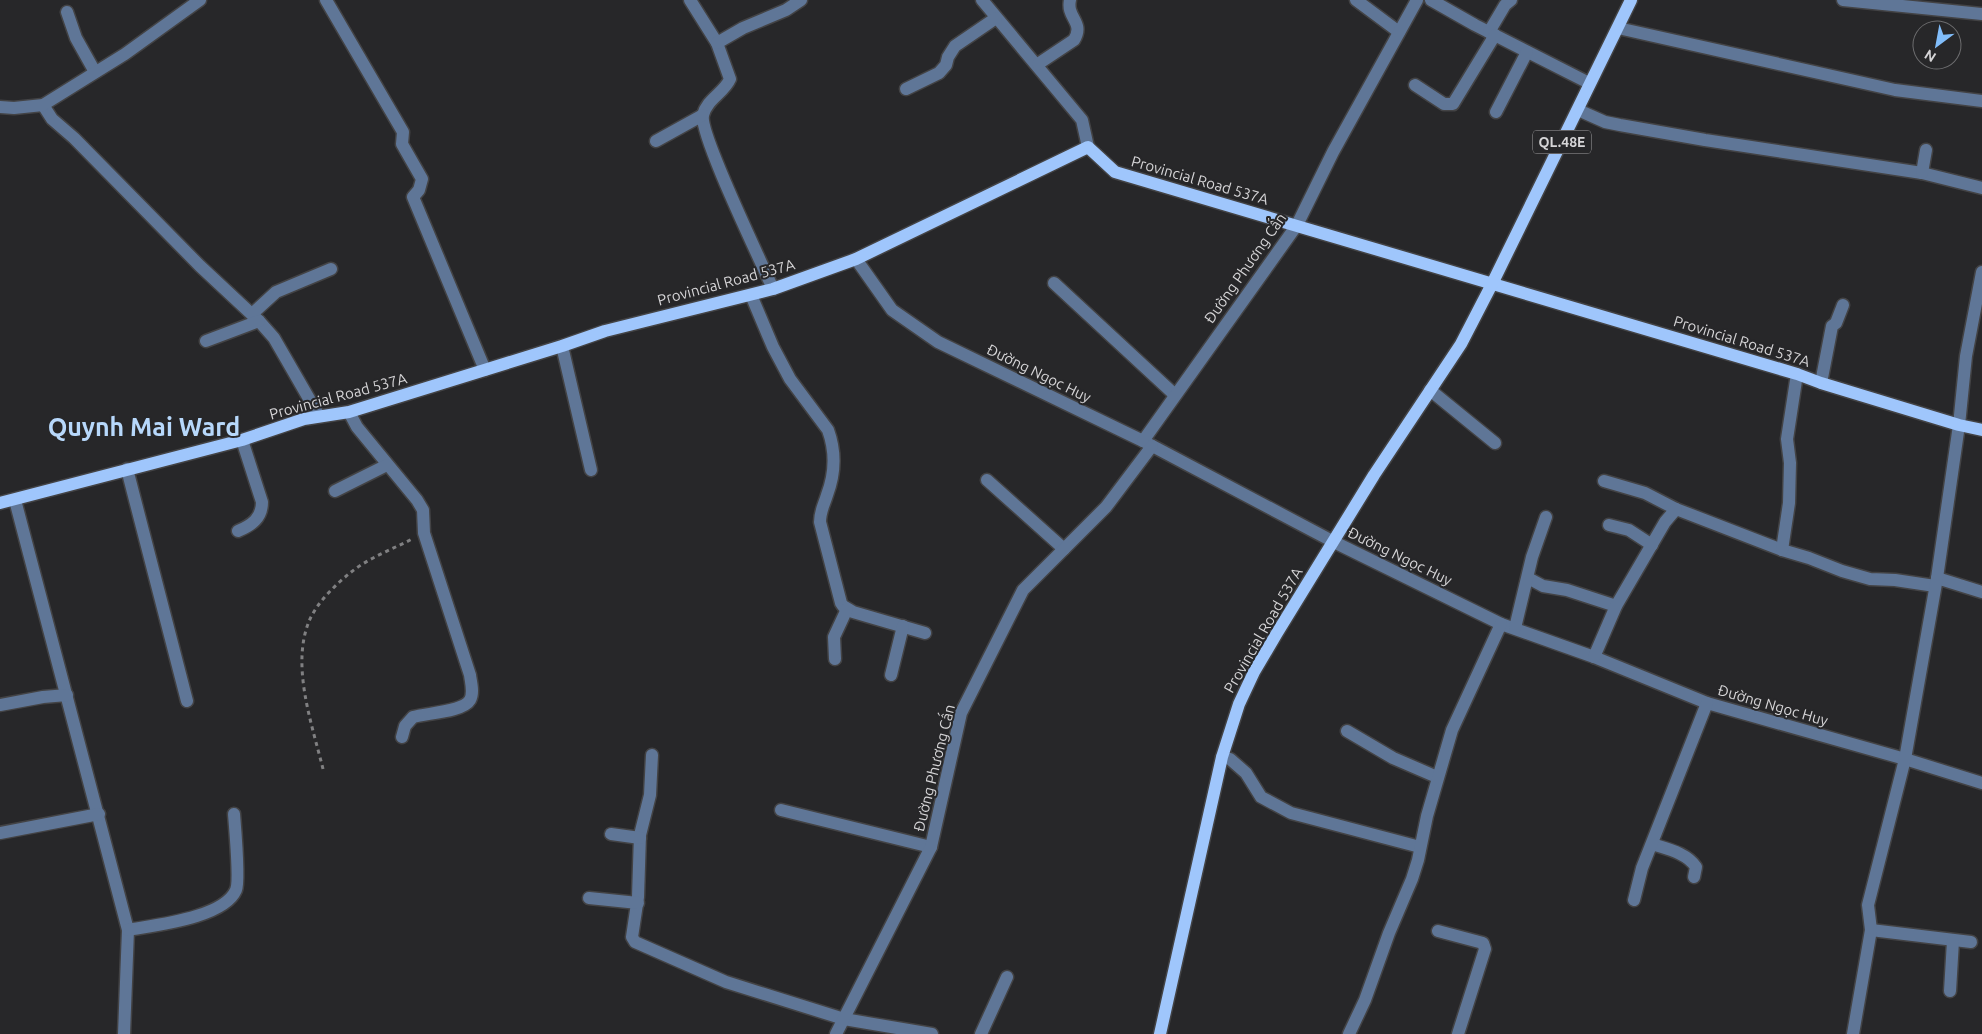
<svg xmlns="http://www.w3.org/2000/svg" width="1982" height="1034" viewBox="0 0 1982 1034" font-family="Ubuntu,sans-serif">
	<rect width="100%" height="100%" fill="#272729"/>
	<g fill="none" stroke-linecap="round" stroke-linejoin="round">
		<g stroke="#434345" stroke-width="15">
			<g id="minor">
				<path d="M326,0L403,132L402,144L422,179L419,190L413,197L485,370"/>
				<path d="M690,0L717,43L730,79C724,93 707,99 703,115C699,134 762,263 773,289"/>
				<path d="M982,0L1082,120L1088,147"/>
				<path d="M1356,0L1399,32"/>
				<path d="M1431,0L1475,25L1589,83"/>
				<path d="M1843,0L1982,14"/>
				<path d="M67,12L76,38L95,72"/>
				<path d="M1618,28L1895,90L1982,101"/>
				<path d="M1489,32L1505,5L1511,0"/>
				<path d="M717,43L743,28L786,10L801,0"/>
				<path d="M1038,64L1074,40C1085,22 1066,18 1070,0"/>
				<path d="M1415,85L1444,104H1453L1495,35"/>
				<path d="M906,89L939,73L946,65L948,57L955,46L996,18"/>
				<path d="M43,105L52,119L74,138L200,266L259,321L274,338L285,357L319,416"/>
				<path d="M0,107L14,108L43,105L125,54L200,0"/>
				<path d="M1578,110L1605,122L1620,125L1705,140L1922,173L1982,188"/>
				<path d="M1496,112L1527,52"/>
				<path d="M656,141L703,115"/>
				<path d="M1922,173L1926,150"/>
				<path d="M856,259L892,310L938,342L1143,441L1334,542L1501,624L1594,657L1707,703L1905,759L1982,783"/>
				<path d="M1054,283L1175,395"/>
				<path d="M751,295L773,347L790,379L828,430C836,452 835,474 827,495C824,505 820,511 820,522L841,603L843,606L853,612L925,633"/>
				<path d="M252,314L276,292L331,269"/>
				<path d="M206,341L259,321"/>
				<path d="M562,346L591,470"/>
				<path d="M1821,383L1832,326L1836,323L1843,305"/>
				<path d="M1430,390L1495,443"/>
				<path d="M349,412L357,427L417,500L423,510L424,533L470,675C471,683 474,693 470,700C463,712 426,713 413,717L405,726L402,737"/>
				<path d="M1143,441L1297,225L1333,152L1417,0"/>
				<path d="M127,469L187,701"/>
				<path d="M987,480L1064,549"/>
				<path d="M1604,481L1645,493L1676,509L1782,550L1809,558L1842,571L1870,579L1895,580L1935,586"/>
				<path d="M335,491L387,465"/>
				<path d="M15,500L128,930L124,1034"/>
				<path d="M1609,525L1629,530L1652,545"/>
				<path d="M238,531C252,525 262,518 262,502L242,440"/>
				<path d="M1782,550L1789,503L1790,463L1787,439L1797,374"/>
				<path d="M1528,578L1543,586L1567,590L1616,606"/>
				<path d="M1937,578L1982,592"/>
				<path d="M1515,628L1532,557L1546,517"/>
				<path d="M1594,657L1616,606L1665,522L1676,509"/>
				<path d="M835,659L834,637L847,609"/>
				<path d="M891,675L903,626"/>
				<path d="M0,705L43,697L67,695"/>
				<path d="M1347,731L1393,758L1437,777"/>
				<path d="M652,755L650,795L640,835L638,897L632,937L635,942L726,982L844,1019L932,1034"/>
				<path d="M1222,757L1230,759L1246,773L1261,797L1291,813L1420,847"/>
				<path d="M781,810L931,847"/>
				<path d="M0,833L99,814"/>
				<path d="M611,834L640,838"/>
				<path d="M1652,844C1667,849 1687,853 1696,867L1694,877"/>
				<path d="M589,898L638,903"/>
				<path d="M1634,900L1642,868L1707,703"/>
				<path d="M128,930C155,925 224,918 236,890C240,881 235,827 234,814"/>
				<path d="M1871,930L1971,942"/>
				<path d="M1438,931L1483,943L1485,949L1458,1034"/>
				<path d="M1950,991L1953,941"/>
				<path d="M836,1034L931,847L961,713L1023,590L1106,507L1152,446"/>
				<path d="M981,1034L1007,977"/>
				<path d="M1349,1034L1365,1000L1389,933L1412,879L1418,860L1427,816L1452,730L1501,624"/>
				<path d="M1853,1034L1871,930L1868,905L1905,759L1937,578L1959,425L1966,356L1982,272"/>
			</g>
		</g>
		<g stroke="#434345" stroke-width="15">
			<g id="major">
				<path d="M0,503L242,440L304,419L349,412L562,346L605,331L773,289L856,259L1088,147L1115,172L1797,374L1821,383L1959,425L1982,430"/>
				<path d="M1160,1034L1222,757L1239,704L1254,672L1277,633L1374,475L1461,344L1492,284L1631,0"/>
			</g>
		</g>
		<path stroke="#808082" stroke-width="3" stroke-dasharray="4 4" stroke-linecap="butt" d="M323,769C312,724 290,664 310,619C318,602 335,585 350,573C368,558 393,549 414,538"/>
		<use href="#minor" stroke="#5f7697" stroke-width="12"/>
		<use href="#major" stroke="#9fc6fc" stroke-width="12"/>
	</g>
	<g text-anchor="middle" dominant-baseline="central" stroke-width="4" stroke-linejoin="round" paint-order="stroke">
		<rect fill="#272729" stroke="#a2a1a3" stroke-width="1" x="1533" y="130.5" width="58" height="23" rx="4"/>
		<g font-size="14" font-weight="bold" fill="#d6d5d7">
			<text x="1562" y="142">QL.48E</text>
		</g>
		<g font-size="15" fill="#d6d5d7" stroke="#272729">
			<text transform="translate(1200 180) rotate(16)">Provincial Road 537A</text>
			<text transform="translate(1245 268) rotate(-55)">Đường Phương Cấn</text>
			<text transform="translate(726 282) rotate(-15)">Provincial Road 537A</text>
			<text transform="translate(1742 341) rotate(17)">Provincial Road 537A</text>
			<text transform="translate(1039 373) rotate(26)">Đường Ngọc Huy</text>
			<text transform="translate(338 396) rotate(-15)">Provincial Road 537A</text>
			<text transform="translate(1400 556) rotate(26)">Đường Ngọc Huy</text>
			<text transform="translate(1263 630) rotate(-60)">Provincial Road 537A</text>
			<text transform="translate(1773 705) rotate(16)">Đường Ngọc Huy</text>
			<text transform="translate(934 768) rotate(-76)">Đường Phương Cấn</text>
		</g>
		<g font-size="25" font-weight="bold" fill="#b7d8fb" stroke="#272729">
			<text x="144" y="427">Quynh Mai Ward</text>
		</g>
	</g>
	<g transform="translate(1937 45) rotate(212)"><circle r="24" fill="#272729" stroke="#6d6d6f"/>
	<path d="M0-4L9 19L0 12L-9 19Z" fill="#81bdfa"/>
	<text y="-8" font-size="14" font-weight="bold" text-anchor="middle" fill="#d6d5d7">N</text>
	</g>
</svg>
